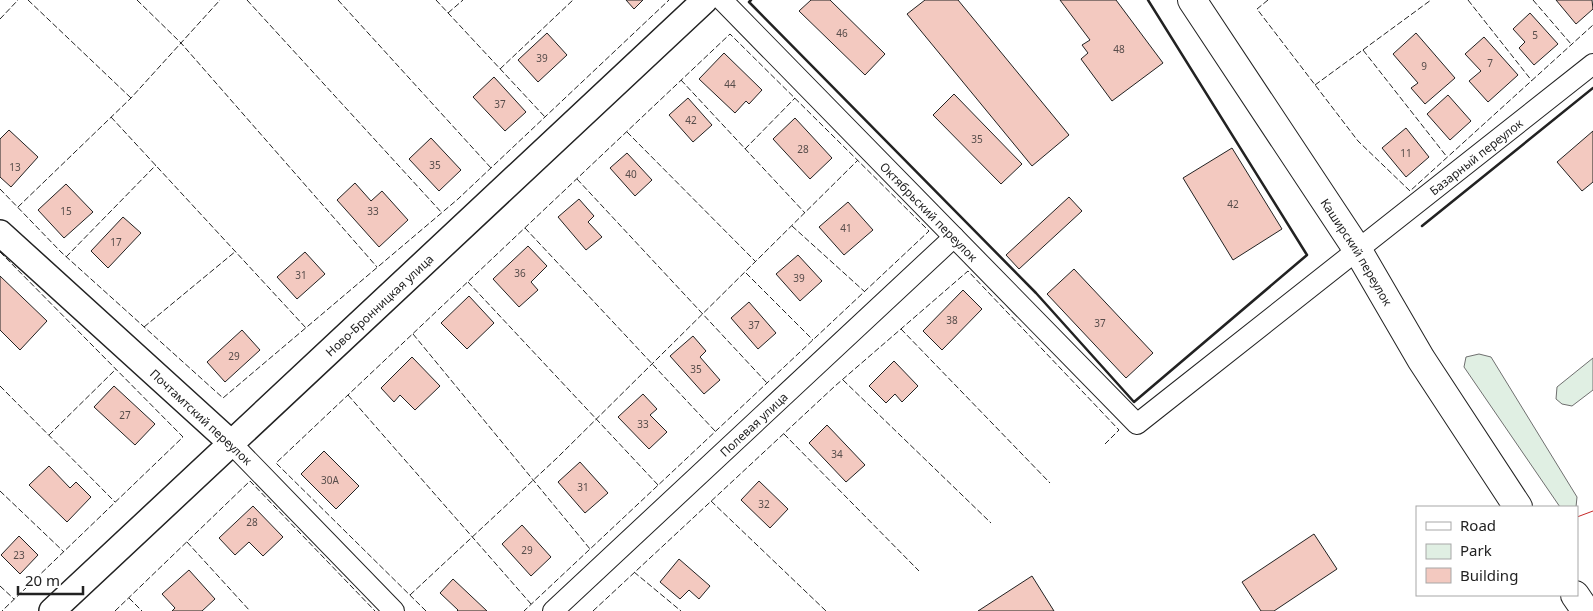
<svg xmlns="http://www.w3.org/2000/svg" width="1593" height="611" viewBox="0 0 1593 611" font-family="'Noto Sans',sans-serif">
	<rect width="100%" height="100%" fill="#fff"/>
	<g fill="#e0efe3" stroke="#6f6f6f">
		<path d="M1479,354L1491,357L1577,497L1576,507H1560L1464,367L1466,357Z"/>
		<path d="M1593,358V390L1572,406L1562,404L1556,399L1557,387Z"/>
	</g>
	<g fill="#f3c9c0" stroke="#222">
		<path d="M626,0H643L634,9Z"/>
		<path d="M811,0H830L885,54L865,75L799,11Z"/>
		<path d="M925,0H958L1069,135L1032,166L907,14Z"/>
		<path d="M1060,0H1116L1163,63L1112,101L1081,59L1088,53L1082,45L1090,40Z"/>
		<path d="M1556,0H1592L1593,9L1576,24Z"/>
		<path d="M1530,13L1558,44L1534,65L1519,48L1525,42L1513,29Z"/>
		<path d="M547,33L567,55L538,82L518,60Z"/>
		<path d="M1416,33L1455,78L1425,104L1411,88L1418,83L1393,54Z"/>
		<path d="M1484,37L1518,75L1488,102L1469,81L1481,71L1465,54Z"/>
		<path d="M724,53L762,90L749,104L746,101L735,113L699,79Z"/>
		<path d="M494,77L526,112L505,131L473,97Z"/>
		<path d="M954,94L1022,164L1001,184L933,115Z"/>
		<path d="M1448,95L1471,121L1450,140L1427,114Z"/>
		<path d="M688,98L712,125L693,142L669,115Z"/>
		<path d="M795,118L832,158L810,179L773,139Z"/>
		<path d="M1406,128L1429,157L1406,177L1382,148Z"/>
		<path d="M9,130L38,157L11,187L0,177V139Z"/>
		<path d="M1593,131V182L1582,191L1557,162Z"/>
		<path d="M431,138L461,170L439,191L409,159Z"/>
		<path d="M1232,148L1282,229L1233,260L1183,178Z"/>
		<path d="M627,153L652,180L635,196L610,168Z"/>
		<path d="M355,183L371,201L382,191L408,220L379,247L337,200Z"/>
		<path d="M66,184L93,212L64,238L38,210Z"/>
		<path d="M1069,197L1082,211L1019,269L1006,255Z"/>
		<path d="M579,199L594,216L588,222L602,237L586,250L558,217Z"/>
		<path d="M848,202L873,230L844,255L819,227Z"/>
		<path d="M123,217L141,233L108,268L91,251Z"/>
		<path d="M528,246L547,266L531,282L538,290L519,307L493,279Z"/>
		<path d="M305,252L325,274L297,299L277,277Z"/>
		<path d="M798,255L822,281L800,301L776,274Z"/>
		<path d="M1074,269L1153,353L1126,378L1047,294Z"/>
		<path d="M0,276L47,321L20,350L0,330Z"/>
		<path d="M963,290L982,309L942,350L923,331Z"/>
		<path d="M469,296L494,323L467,349L441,323Z"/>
		<path d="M749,302L776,333L758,349L731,318Z"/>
		<path d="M242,330L260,350L225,382L207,362Z"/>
		<path d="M693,336L706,351L700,357L720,380L704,394L670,356Z"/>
		<path d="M412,357L440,386L415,410L400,395L394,402L381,388Z"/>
		<path d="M894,361L918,386L902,402L895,394L886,403L869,386Z"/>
		<path d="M114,386L155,424L135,445L94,407Z"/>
		<path d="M643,394L657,409L650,415L667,432L649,449L618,417Z"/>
		<path d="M827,425L865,465L846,482L809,443Z"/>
		<path d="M324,451L359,486L336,509L301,474Z"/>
		<path d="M580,462L608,493L585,513L558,482Z"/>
		<path d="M49,466L70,488L76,482L91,497L67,522L29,485Z"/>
		<path d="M759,481L788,509L770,528L741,500Z"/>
		<path d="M253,506L283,537L263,556L249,542L235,555L219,538Z"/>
		<path d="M522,525L551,557L531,576L502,544Z"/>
		<path d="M1314,534L1337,569L1274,611H1261L1242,582Z"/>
		<path d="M19,536L38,555L20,574L1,555Z"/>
		<path d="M679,559L710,586L699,599L689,590L680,599L660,582Z"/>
		<path d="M189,570L215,599L202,611H172L175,608L162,594Z"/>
		<path d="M1032,576L1054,611H978Z"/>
		<path d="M453,579L487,611H457L458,610L440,593Z"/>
	</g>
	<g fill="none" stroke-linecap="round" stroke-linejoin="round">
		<g stroke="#222" stroke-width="22">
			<g id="minor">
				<path id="s1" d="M722,0L1137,424L1593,64"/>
				<path d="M230,442L394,611"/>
				<path id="s2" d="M553,611L954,237"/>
			</g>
		</g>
		<g stroke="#222" stroke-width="28">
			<g id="tertiary">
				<path d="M0,233L230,442"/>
				<path id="s3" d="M52,611L705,0"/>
			</g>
		</g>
		<g stroke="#222" stroke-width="30">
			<g id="secondary">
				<path id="s4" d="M1192,0L1357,249L1421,359L1518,507"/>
				<path d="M1575,595L1586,611"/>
			</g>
		</g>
		<use href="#minor" stroke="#fff" stroke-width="20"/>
		<use href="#tertiary" stroke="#fff" stroke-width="25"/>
		<use href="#secondary" stroke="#fff" stroke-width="28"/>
		<g stroke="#222" stroke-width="1" stroke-dasharray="6 2.5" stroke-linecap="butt">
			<path d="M28,0L131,98"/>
			<path d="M137,0L181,43L377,267"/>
			<path d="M247,0L442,213"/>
			<path d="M338,0L491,168"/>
			<path d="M436,0L545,117"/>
			<path d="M1268,0L1257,9L1358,141L1410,191L1593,25"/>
			<path d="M1468,0L1532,81"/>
			<path d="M1533,0L1571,44"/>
			<path d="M448,13L463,0"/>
			<path d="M0,19L18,0"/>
			<path d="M1363,50L1447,157"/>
			<path d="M500,69L573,0"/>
			<path d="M681,80L805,213"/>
			<path d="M1315,85L1431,0"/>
			<path d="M111,117L306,328"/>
			<path d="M627,132L756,262"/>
			<path d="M745,149L795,98"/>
			<path d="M577,179L767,383"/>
			<path d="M0,189L61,252L223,398L458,199L669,0"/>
			<path d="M18,207L131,98L220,0"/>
			<path d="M792,226L865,292"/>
			<path d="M525,228L715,431"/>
			<path d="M0,252L183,437L2,611"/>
			<path d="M66,257L156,165"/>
			<path d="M746,273L813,340"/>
			<path d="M468,282L658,485"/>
			<path d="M144,327L236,251"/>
			<path d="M901,329L1050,483"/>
			<path d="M413,334L590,549"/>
			<path d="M843,380L991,523"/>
			<path d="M0,386L115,502"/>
			<path d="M348,395L531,604"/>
			<path d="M784,434L919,571"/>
			<path d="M49,435L116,369"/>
			<path d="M0,491L64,552"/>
			<path d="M711,501L826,611"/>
			<path d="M187,542L250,611"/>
			<path d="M634,572L681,611"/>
			<path d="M0,586L14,599"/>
			<path d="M410,595L557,458L858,160"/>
			<path d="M129,598L142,611"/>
			<path d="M115,611L250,481L375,611"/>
			<path d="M426,611L276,463L730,34L929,231L524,611"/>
			<path d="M593,611L835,386L968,271L1119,430L1105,444"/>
		</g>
		<g stroke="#222" stroke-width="2.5">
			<path d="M751,0L749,2L1036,293L1134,402L1307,255L1148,0"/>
			<path d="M1422,226L1593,88"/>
		</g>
		<path stroke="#c62828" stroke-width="1" stroke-dasharray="18 4 2.5 4" stroke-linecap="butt" d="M1577,517L1593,511"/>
	</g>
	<g text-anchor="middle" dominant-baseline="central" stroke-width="4" stroke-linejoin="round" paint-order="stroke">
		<g font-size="10" fill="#564c4a">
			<text x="842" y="33">46</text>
			<text x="1535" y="35">5</text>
			<text x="1119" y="49">48</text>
			<text x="542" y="58">39</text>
			<text x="1490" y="63">7</text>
			<text x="1424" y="66">9</text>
			<text x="730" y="84">44</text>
			<text x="500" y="104">37</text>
			<text x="691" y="120">42</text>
			<text x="977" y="139">35</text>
			<text x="803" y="149">28</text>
			<text x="1406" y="153">11</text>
			<text x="435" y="165">35</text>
			<text x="15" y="167">13</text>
			<text x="631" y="174">40</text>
			<text x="1233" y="204">42</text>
			<text x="66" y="211">15</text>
			<text x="373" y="211">33</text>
			<text x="846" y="228">41</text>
			<text x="116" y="242">17</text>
			<text x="520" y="273">36</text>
			<text x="301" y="275">31</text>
			<text x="799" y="278">39</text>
			<text x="952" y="320">38</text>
			<text x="1100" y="323">37</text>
			<text x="754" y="325">37</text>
			<text x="234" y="356">29</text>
			<text x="696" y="369">35</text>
			<text x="125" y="415">27</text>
			<text x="643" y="424">33</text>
			<text x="837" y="454">34</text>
			<text x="330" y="480">30А</text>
			<text x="583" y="487">31</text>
			<text x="764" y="504">32</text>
			<text x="252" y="522">28</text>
			<text x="527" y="550">29</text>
			<text x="19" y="555">23</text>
		</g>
		<g font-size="12" fill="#222" stroke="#fff">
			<text stroke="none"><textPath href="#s1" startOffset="1025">Базарный переулок</textPath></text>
			<text stroke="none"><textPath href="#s1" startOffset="296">Октябрьский переулок</textPath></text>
			<text stroke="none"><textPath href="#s4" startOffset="301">Каширский переулок</textPath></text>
			<text stroke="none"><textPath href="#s3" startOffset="448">Ново-Бронницкая улица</textPath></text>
			<text transform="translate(201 417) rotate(43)">Почтамтский переулок</text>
			<text stroke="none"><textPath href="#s2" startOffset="274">Полевая улица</textPath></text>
		</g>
	</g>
	<rect x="1416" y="506" width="162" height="90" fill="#ffffff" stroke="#a7a7a7"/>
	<rect x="1426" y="522" width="25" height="8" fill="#ffffff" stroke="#a7a7a7"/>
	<text x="1460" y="531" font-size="15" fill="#222222">Road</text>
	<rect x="1426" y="544" width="25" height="15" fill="#e0efe3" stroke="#a7a7a7"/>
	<text x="1460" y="556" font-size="15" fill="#222222">Park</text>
	<rect x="1426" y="568" width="25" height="15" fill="#f3c9c0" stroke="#a7a7a7"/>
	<text x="1460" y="581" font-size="15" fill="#222222">Building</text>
	<path d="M18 586v8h65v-8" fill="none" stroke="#222222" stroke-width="2.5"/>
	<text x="25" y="586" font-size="15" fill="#222222" stroke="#ffffff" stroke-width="4" paint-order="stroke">20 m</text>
</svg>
